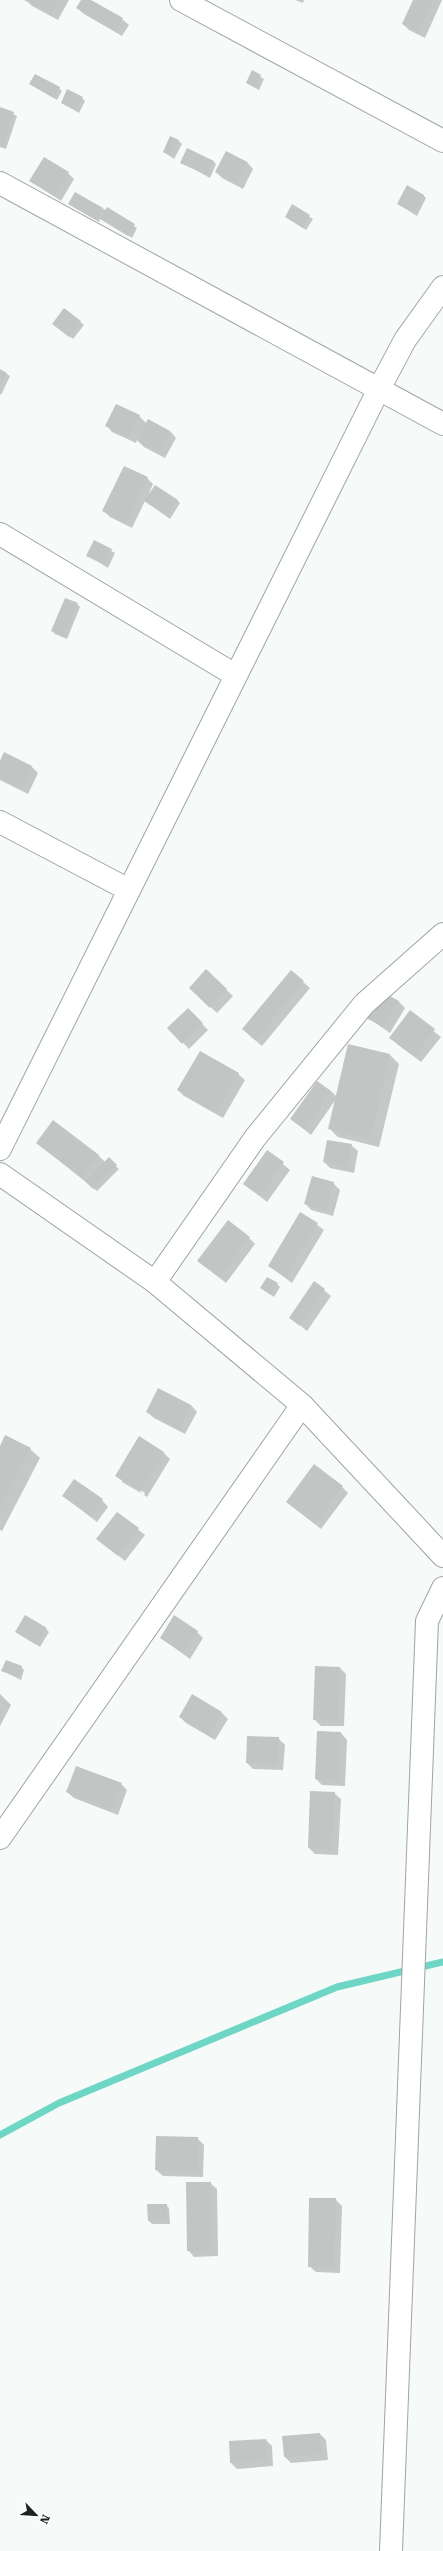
<svg xmlns="http://www.w3.org/2000/svg" width="443" height="2551" viewBox="0 0 443 2551" font-family="'Roboto Serif',serif">
	<rect width="100%" height="100%" fill="#f6faf9"/>
	<g fill="#0003" fill-rule="evenodd">
		<path d="M26,0H69L58,20L32,6Z"/>
		<path d="M82,0H89L122,19L129,25L122,36L84,14L77,8Z"/>
		<path d="M295,0H304L303,3Z"/>
		<path d="M414,0H442L425,38L409,30L403,24Z"/>
		<path d="M252,72L264,79L259,90L247,83Z"/>
		<path d="M30,84L59,88L62,91L57,100Z"/>
		<path d="M82,98L85,101L79,113L62,102Z"/>
		<path d="M1,108L17,116L6,149L0,147Z"/>
		<path d="M178,140L182,144L174,159L164,152Z"/>
		<path d="M227,152L247,162L253,169L243,189L222,178L216,172Z"/>
		<path d="M213,161L216,164L210,178L181,162Z"/>
		<path d="M68,173L74,179L61,201L31,181Z"/>
		<path d="M423,195L426,198L417,216L398,204Z"/>
		<path d="M72,206L102,208L137,228L132,238L101,218L99,222Z"/>
		<path d="M292,206L313,219L306,230L286,217Z"/>
		<path d="M65,309L84,325L73,339L56,326Z"/>
		<path d="M0,370L10,376L1,395L0,394Z"/>
		<path d="M139,416L147,424L170,431L176,438L165,458L144,447L137,440L136,443L112,432L106,425Z"/>
		<path d="M147,478L153,484L149,493L177,500L180,503L170,519L145,501L132,528L110,517L104,511Z"/>
		<path d="M94,541L115,553L108,568L87,555Z"/>
		<path d="M77,604L80,607L67,639L55,634L52,631Z"/>
		<path d="M5,754L32,767L38,773L28,794L0,780V763Z"/>
		<path d="M206,971L233,996L217,1013L197,994Z"/>
		<path d="M303,982L310,988L262,1046L250,1036Z"/>
		<path d="M398,1001L405,1008L390,1033L367,1017Z"/>
		<path d="M188,1009L208,1030L189,1049L169,1028Z"/>
		<path d="M410,1012L441,1037L421,1062L397,1044Z"/>
		<path d="M349,1045L390,1055L399,1064L379,1147L338,1137L329,1128L336,1099L311,1135L291,1119L331,1091L337,1097Z"/>
		<path d="M238,1074L245,1080L223,1118L184,1096L178,1090Z"/>
		<path d="M37,1143L98,1155L105,1162L109,1159L119,1169L97,1191Z"/>
		<path d="M351,1145L358,1151L354,1173L330,1168L324,1162Z"/>
		<path d="M268,1152L290,1170L267,1202L244,1184Z"/>
		<path d="M333,1183L340,1190L333,1216L311,1210L305,1203Z"/>
		<path d="M301,1213L324,1230L292,1283L269,1266Z"/>
		<path d="M249,1238L255,1244L226,1283L198,1261Z"/>
		<path d="M315,1283L331,1296L307,1331L290,1317Z"/>
		<path d="M277,1284L280,1287L274,1297L261,1288Z"/>
		<path d="M191,1405L197,1412L185,1434L154,1418L147,1412Z"/>
		<path d="M6,1436L30,1449L40,1458L2,1531L0,1530V1448Z"/>
		<path d="M163,1452L170,1459L147,1497L116,1476ZM122,1479L145,1493L144,1495L122,1482Z"/>
		<path d="M342,1487L348,1493L321,1529L287,1502Z"/>
		<path d="M63,1496L102,1500L108,1507L97,1522Z"/>
		<path d="M117,1513L145,1535L125,1561L98,1539Z"/>
		<path d="M46,1629L49,1632L40,1647L16,1632Z"/>
		<path d="M197,1632L203,1638L190,1659L161,1638Z"/>
		<path d="M21,1667L24,1670L21,1680L3,1671Z"/>
		<path d="M340,1668L346,1674L344,1726H321L314,1719Z"/>
		<path d="M0,1694L11,1705L0,1726Z"/>
		<path d="M221,1712L228,1719L215,1740L186,1723L180,1717Z"/>
		<path d="M341,1733L347,1740L345,1786L322,1785L316,1779Z"/>
		<path d="M278,1738L285,1745L283,1770L253,1769L247,1763Z"/>
		<path d="M121,1784L127,1790L118,1815L74,1798L67,1792Z"/>
		<path d="M334,1793L341,1799L338,1855L315,1854L309,1848Z"/>
		<path d="M197,2138L204,2145L203,2177L163,2176L156,2170Z"/>
		<path d="M210,2183L217,2189L218,2256L194,2257L188,2250Z"/>
		<path d="M335,2199L342,2206L340,2273L316,2272L309,2266Z"/>
		<path d="M148,2205H166L169,2208L170,2224H152L149,2221Z"/>
		<path d="M320,2434L326,2440L328,2460L291,2463L285,2457L284,2437Z"/>
		<path d="M266,2440L272,2446L273,2466L237,2469L231,2463Z"/>
	</g>
	<g fill="none" stroke-linecap="round" stroke-linejoin="round">
		<path stroke="#6dd6c4" stroke-width="7" d="M0,2135L59,2103L337,1987L443,1962"/>
	</g>
	<g fill="#c1c5c4">
		<path d="M24,0H59L52,14Z"/>
		<path d="M81,0H91L123,18L116,31L76,8Z"/>
		<path d="M413,0H433L418,32L402,24Z"/>
		<path d="M252,70L261,75L256,88L246,83Z"/>
		<path d="M35,74L60,87L54,98L29,84Z"/>
		<path d="M67,89L83,97L76,111L61,103Z"/>
		<path d="M0,107L14,112L3,147L0,146Z"/>
		<path d="M170,136L179,140L171,156L163,152Z"/>
		<path d="M187,148L214,161L207,175L180,163Z"/>
		<path d="M226,151L247,162L236,183L215,172Z"/>
		<path d="M44,157L69,172L54,196L29,181Z"/>
		<path d="M407,185L424,195L414,213L397,204Z"/>
		<path d="M75,192L103,208L96,220L68,204Z"/>
		<path d="M292,204L310,215L303,228L285,217Z"/>
		<path d="M107,207L135,224L128,236L100,219Z"/>
		<path d="M64,308L81,321L69,337L52,324Z"/>
		<path d="M0,369L7,373L0,387Z"/>
		<path d="M116,404L140,415L129,437L105,426Z"/>
		<path d="M148,419L170,431L158,452L137,440Z"/>
		<path d="M124,466L148,477L126,523L102,511Z"/>
		<path d="M155,485L178,500L167,516L144,501Z"/>
		<path d="M94,540L112,549L105,565L86,556Z"/>
		<path d="M65,598L78,603L64,636L51,631Z"/>
		<path d="M4,752L32,766L22,789L0,778V761Z"/>
		<path d="M206,969L227,989L210,1008L189,988Z"/>
		<path d="M291,970L304,981L255,1040L242,1029Z"/>
		<path d="M381,991L399,1001L383,1027L366,1018Z"/>
		<path d="M188,1008L203,1023L182,1044L167,1028Z"/>
		<path d="M410,1010L435,1029L414,1056L389,1038Z"/>
		<path d="M348,1044L390,1054L370,1139L328,1129Z"/>
		<path d="M200,1051L239,1073L216,1113L177,1090Z"/>
		<path d="M317,1081L331,1091L304,1129L290,1119Z"/>
		<path d="M53,1120L99,1155L82,1178L36,1143Z"/>
		<path d="M327,1140L352,1144L348,1167L323,1162Z"/>
		<path d="M267,1150L284,1162L260,1196L243,1184Z"/>
		<path d="M109,1157L117,1165L93,1189L85,1181Z"/>
		<path d="M312,1176L334,1182L326,1210L304,1204Z"/>
		<path d="M300,1212L318,1223L286,1277L268,1266Z"/>
		<path d="M228,1220L250,1237L219,1277L197,1261Z"/>
		<path d="M267,1277L278,1283L271,1295L260,1288Z"/>
		<path d="M314,1281L325,1289L300,1326L289,1318Z"/>
		<path d="M158,1388L191,1405L179,1429L146,1412Z"/>
		<path d="M5,1435L31,1448L0,1510V1446Z"/>
		<path d="M139,1436L164,1452L140,1492L115,1476Z"/>
		<path d="M314,1464L343,1486L315,1524L286,1502Z"/>
		<path d="M74,1479L103,1499L91,1516L62,1496Z"/>
		<path d="M117,1512L139,1528L118,1556L96,1539Z"/>
		<path d="M25,1615L47,1628L37,1645L15,1632Z"/>
		<path d="M174,1615L198,1631L183,1653L160,1638Z"/>
		<path d="M6,1660L22,1666L18,1677L1,1671Z"/>
		<path d="M315,1666L340,1667L338,1720H313Z"/>
		<path d="M192,1694L222,1712L209,1734L179,1717Z"/>
		<path d="M317,1731L341,1732L339,1780L315,1779Z"/>
		<path d="M247,1736L279,1737L277,1764L246,1763Z"/>
		<path d="M76,1766L122,1783L111,1809L66,1792Z"/>
		<path d="M310,1791L335,1792L332,1849L308,1848Z"/>
		<path d="M156,2136L198,2137L197,2171L155,2170Z"/>
		<path d="M186,2182H211L212,2250L187,2251Z"/>
		<path d="M309,2198H336L334,2267H308Z"/>
		<path d="M147,2204H167V2221H148Z"/>
		<path d="M320,2433L322,2454L284,2457L282,2436Z"/>
		<path d="M266,2439L267,2460L230,2463L229,2441Z"/>
	</g>
	<g fill="none" stroke-linecap="round" stroke-linejoin="round">
		<g stroke="#a0a4a3" stroke-width="24">
			<g id="minor">
				<path d="M181,0L443,141"/>
				<path d="M0,183L443,424"/>
				<path d="M0,534L235,675"/>
				<path d="M0,822L129,890"/>
				<path d="M155,1282L255,1138L364,1004L443,934"/>
				<path d="M0,1838L302,1405"/>
				<path d="M391,2551L427,1621L443,1588"/>
			</g>
		</g>
		<g stroke="#a0a4a3" stroke-width="24">
			<g id="major">
				<path d="M0,1149L379,389L405,340L443,287"/>
				<path d="M0,1174L155,1282L302,1405L443,1556"/>
			</g>
		</g>
		<use href="#minor" stroke="#fff" stroke-width="22"/>
		<use href="#major" stroke="#fff" stroke-width="22"/>
	</g>
	<g transform="translate(36 2515) rotate(115)" stroke="#ffffff" stroke-width="3" paint-order="stroke">
	<path d="M0-3L7 15L0 10L-7 15Z" fill="#202121"/>
	<text y="-6" font-size="11" font-weight="bold" text-anchor="middle" fill="#202121">N</text>
	</g>
</svg>
